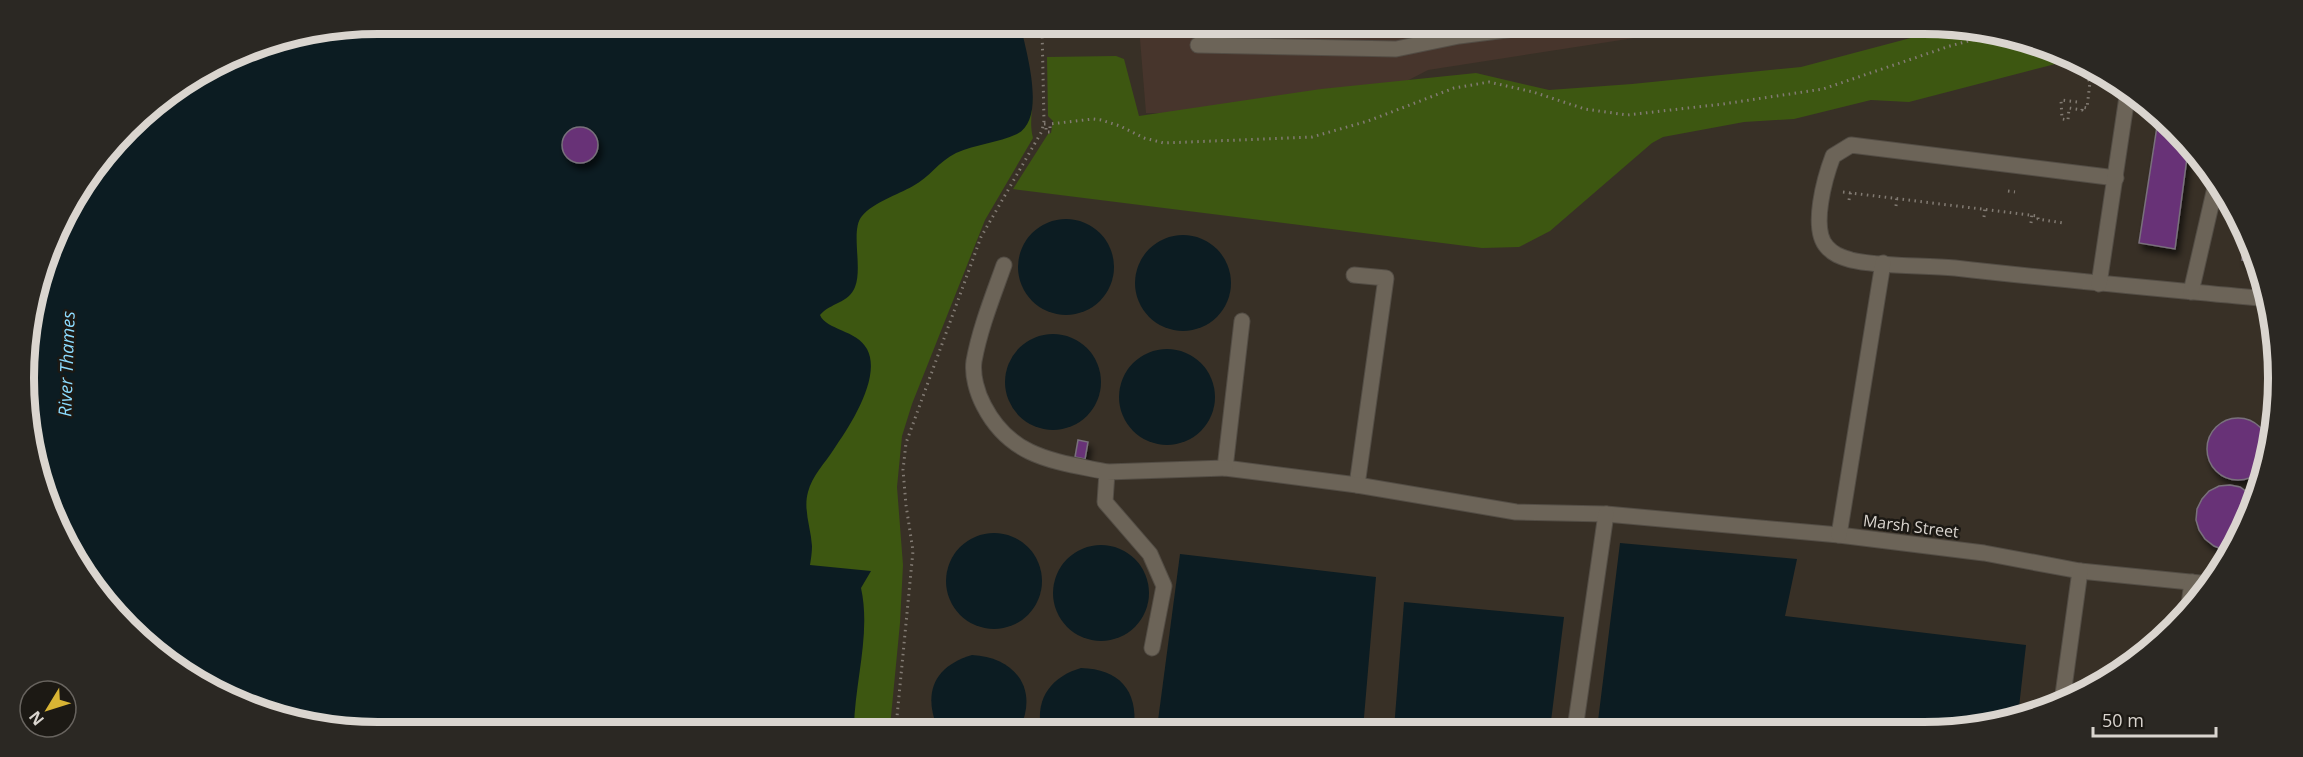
<svg xmlns="http://www.w3.org/2000/svg" width="2303" height="757" viewBox="0 0 2303 757" font-family="'Open Sans',sans-serif">
	<defs>
		<filter id="shadow"><feDropShadow dx="3.5" dy="6" stdDeviation="3" flood-color="#0009"/></filter>
	</defs>
	<rect width="100%" height="100%" fill="#383026"/>
	<path fill="#47352c" d="M1139,27L1686,30L1428,70L1343,114L1146,113Z"/>
	<g fill="#3d5711">
		<path d="M1021,27C1025,50 1030,73 1032,96C1033,112 1029,122 1033,138L985,220L912,404L902,436L897,487L903,565L900,623L890,727H744L771,296Z"/>
		<path d="M1937,31H1994L2067,61L1909,102L1871,100L1794,119L1744,122L1663,137L1652,143L1550,231L1519,247L1482,248L1013,189L1048,134L1051,133L1053,121L1048,116L1047,57L1116,56L1124,59L1139,116L1321,89L1476,73L1549,90L1632,84L1801,67Z"/>
	</g>
	<g fill="#0c1c22">
		<path d="M379,24L1021,27C1026,52 1047,119 1017,134C998,143 976,144 956,153C939,161 929,178 913,186C897,195 874,202 862,216C850,230 863,267 855,287C849,303 830,303 820,315C826,330 857,330 867,349C882,377 850,426 834,449C825,463 812,476 808,492C803,510 811,528 812,546C812,552 811,559 810,565L871,571L861,588C871,633 855,681 854,727L309,726L182,673L84,576L36,470L27,333L61,221L145,112L243,51Z"/>
		<circle cx="1066" cy="267" r="48"/>
		<circle cx="1183" cy="283" r="48"/>
		<circle cx="1053" cy="382" r="48"/>
		<circle cx="1167" cy="397" r="48"/>
		<circle cx="994" cy="581" r="48"/>
		<path d="M1620,543L1797,559L1785,616L2026,645L2018,716L1971,730L1597,729Z"/>
		<circle cx="1101" cy="593" r="48"/>
		<path d="M1180,554L1376,577L1363,729L1157,728Z"/>
		<path d="M1404,602L1564,617L1550,729H1394Z"/>
		<path d="M972,655C1014,657 1039,688 1020,728L937,727C923,691 935,666 972,655Z"/>
		<path d="M1081,668C1119,669 1138,690 1134,728H1041C1035,697 1053,676 1081,668Z"/>
	</g>
	<g fill="#673377" stroke="#79707c" stroke-width="1.5" filter="url(#shadow)">
		<path d="M2158,120L2188,150L2175,249L2139,243Z"/>
		<circle cx="580" cy="145" r="18"/>
		<path d="M2244,242L2252,261L2242,260Z"/>
		<circle cx="2238" cy="449" r="31"/>
		<path d="M1078,440L1088,442L1085,459L1075,457Z"/>
		<path d="M2230,485L2240,487L2254,497L2234,550H2224L2214,546L2205,539L2199,530L2196,520L2197,509L2202,499L2209,491L2219,486Z"/>
	</g>
	<g fill="none" stroke-linecap="round" stroke-linejoin="round">
		<g stroke="#534d45" stroke-width="17">
			<g id="minor">
				<path d="M1198,45L1396,49L1459,36L1514,29"/>
				<path d="M2116,178L1851,145L1833,156C1825,177 1810,229 1827,247C1834,255 1842,257 1851,260C1881,267 1923,265 1955,268C2059,280 2163,289 2268,299"/>
				<path d="M1004,265C993,296 980,328 974,361C972,375 977,393 984,406C1011,458 1054,461 1107,472"/>
				<path d="M1354,275L1386,278L1357,485"/>
				<path d="M2099,284L2128,90"/>
				<path d="M2191,292L2217,179"/>
				<path d="M1242,321L1225,468L1357,485L1516,512L1606,514L1839,535L1984,553L2080,571L2210,584"/>
				<path d="M1839,535L1883,263"/>
				<path d="M2188,612L2192,582"/>
				<path d="M1152,648L1164,586L1150,554L1105,502L1107,472L1225,468"/>
				<path d="M2062,702L2080,571"/>
				<path d="M1575,729L1606,514"/>
			</g>
		</g>
		<g stroke="#827b73" stroke-width="3" stroke-dasharray="1.5 4.5" stroke-linecap="butt">
			<path d="M2077,102L2061,100L2062,119L2068,120L2069,108L2082,110V107L2087,108L2090,82L2086,76"/>
			<path d="M1044,124H1046V132H1050V124L1093,119L1101,120L1120,126L1144,138L1164,143L1312,137L1368,121L1454,88L1489,82L1533,92L1585,109L1627,115L1723,104L1823,89L1950,46L1998,33"/>
			<path d="M2008,191L2015,192"/>
			<path d="M1843,192L2038,216V219L2063,223"/>
			<path d="M1849,200L1851,190"/>
			<path d="M1896,206L1897,196"/>
			<path d="M1984,217L1985,207"/>
			<path d="M2031,223L2032,212"/>
			<path d="M896,727L913,551L906,505L903,470L906,443L981,237L1042,131L1044,121L1042,27"/>
		</g>
		<use href="#minor" stroke="#6c6458" stroke-width="15"/>
	</g>
	<g text-anchor="middle" dominant-baseline="central" stroke-width="5" stroke-linejoin="round" paint-order="stroke">
		<g font-size="16" fill="#dad5cf" stroke="#1c1914">
			<text transform="translate(1911 526) rotate(7)">Marsh Street</text>
		</g>
		<g font-size="18" font-style="italic" fill="#8cdbfe" stroke="#1c1914">
			<text transform="translate(66 364) rotate(-88)">River Thames</text>
		</g>
	</g>
	<path d="M0 0H2303V757H0ZM378 34H1924A344 344 0 0 1 2268 378V378A344 344 0 0 1 1924 722H378A344 344 0 0 1 34 378V378A344 344 0 0 1 378 34Z" fill="#2b2823" fill-rule="evenodd"/>
	<path fill="none" stroke="#dad5cf" stroke-width="8" d="M378 34H1924A344 344 0 0 1 2268 378V378A344 344 0 0 1 1924 722H378A344 344 0 0 1 34 378V378A344 344 0 0 1 378 34Z"/>
	<g transform="translate(48 709) rotate(232)"><circle r="28" fill="#1c1914" stroke="#68645f" stroke-width="1.5"/>
	<path d="M0-4.5L10 22L0 15L-10 22Z" fill="#d8b434"/>
	<text y="-9" font-size="16" font-weight="bold" text-anchor="middle" fill="#dad5cf">N</text>
	</g>
	<path d="M2093 727v9h123v-9" fill="none" stroke="#dad5cf" stroke-width="3"/>
	<text x="2102" y="727" font-size="18" fill="#dad5cf" stroke="#1c1914" stroke-width="4.5" paint-order="stroke">50 m</text>
</svg>
